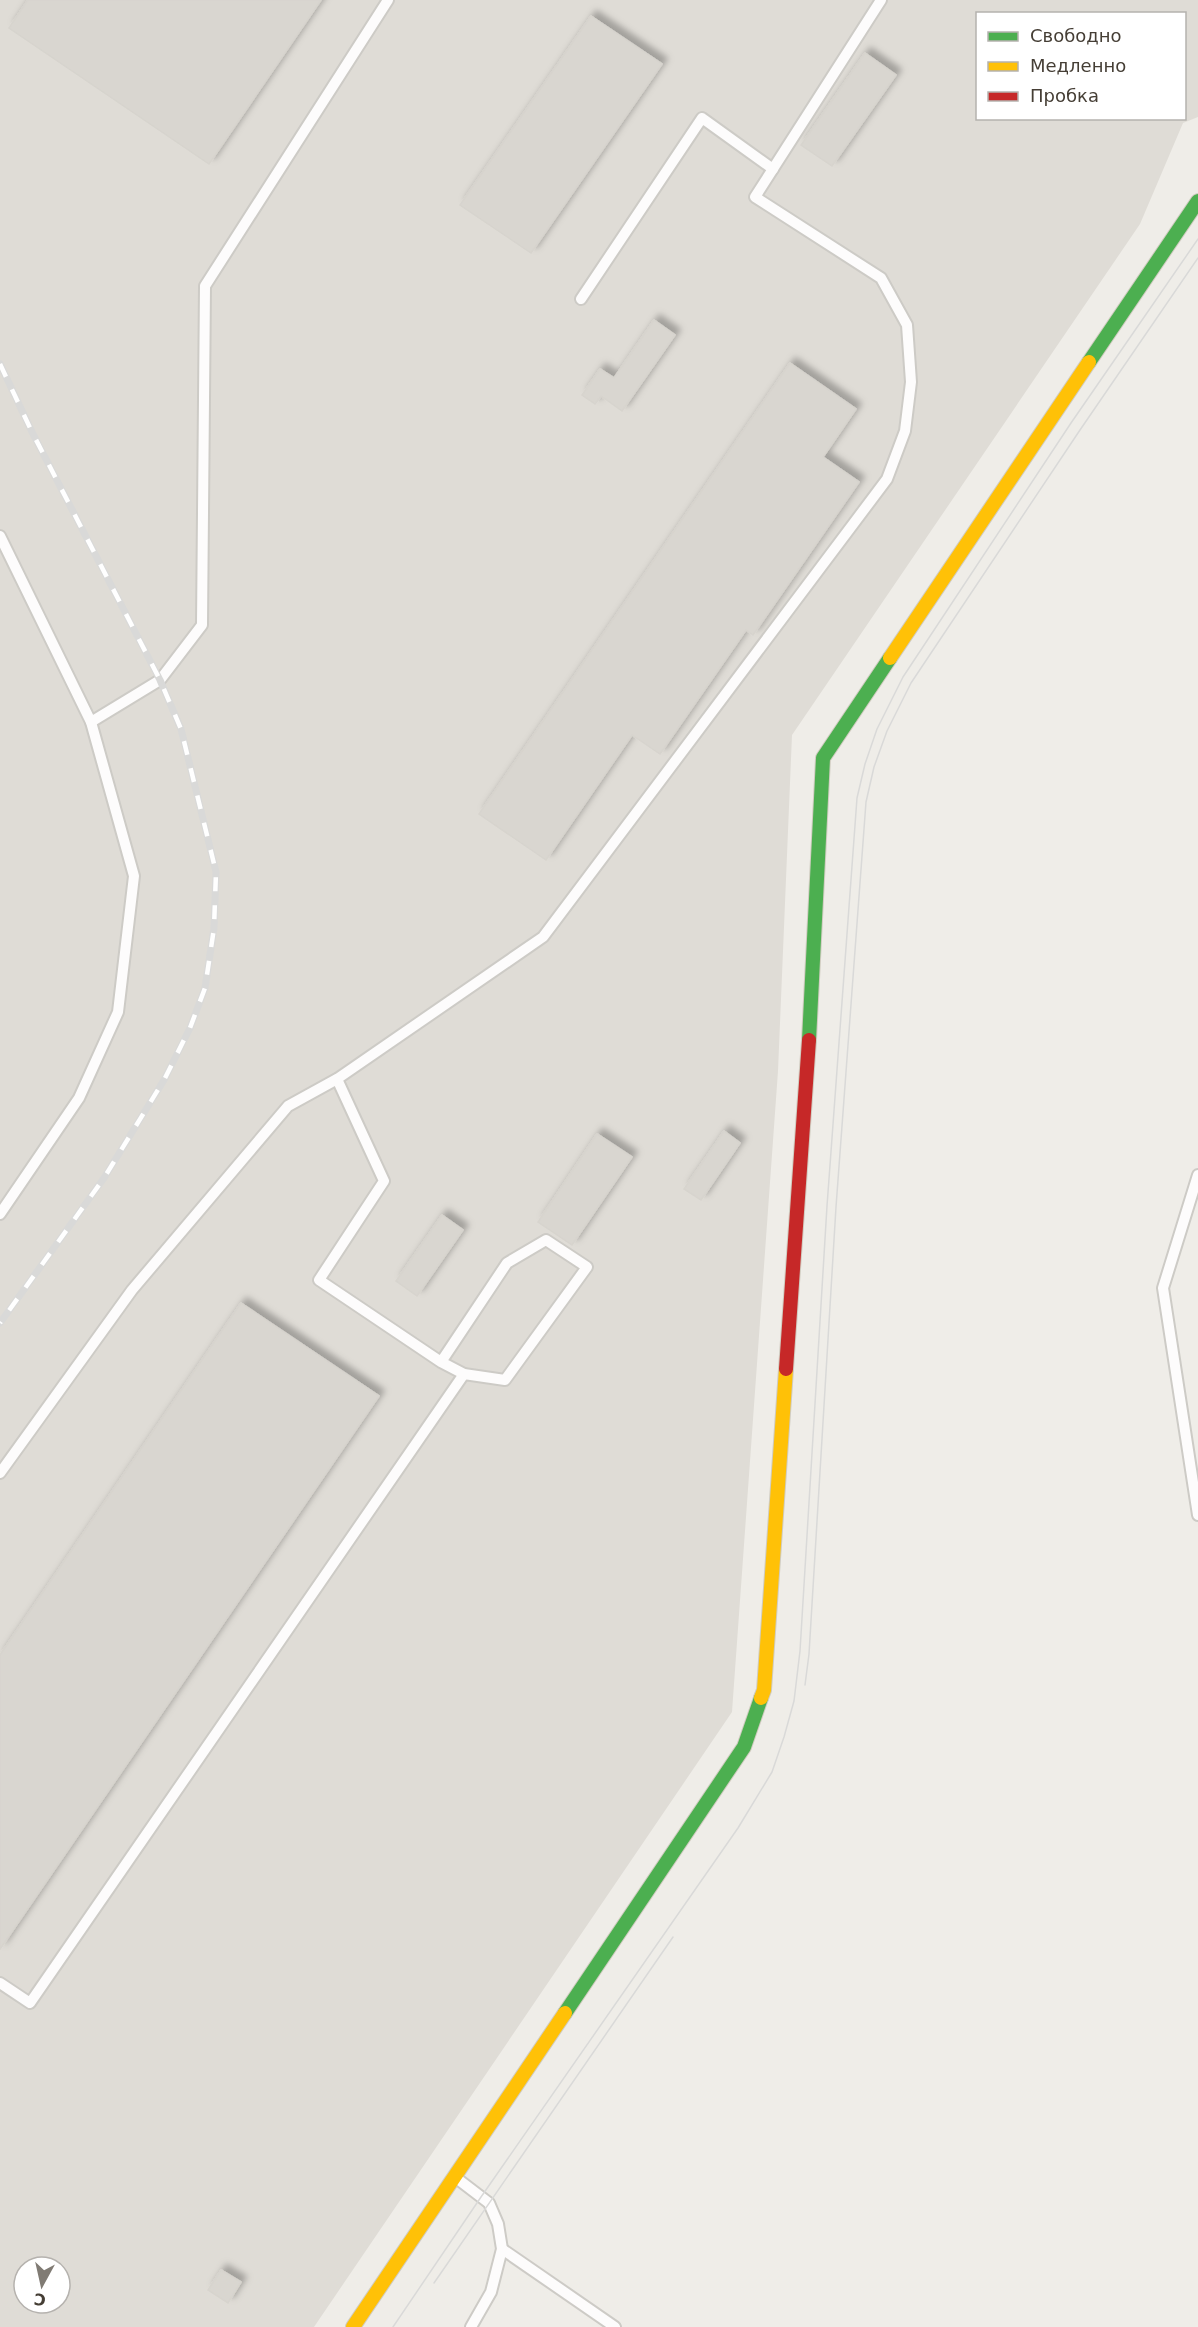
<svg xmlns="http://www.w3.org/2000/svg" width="1198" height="2327" viewBox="0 0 1198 2327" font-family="'DejaVu Sans',sans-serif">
	<defs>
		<filter id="shadow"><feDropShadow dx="5.5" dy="-5.5" stdDeviation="3" flood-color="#0004"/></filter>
	</defs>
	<rect width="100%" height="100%" fill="#efede8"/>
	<path fill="#dfdcd6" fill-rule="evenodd" d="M0,0H1198V117L1183,123L1140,224L792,735L778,1071L732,1712L314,2327H0ZM978,14H1184V118H978ZM24,2267H60V2303H24Z"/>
	<g fill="#d9d6d0" stroke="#d7d4ce" stroke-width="1.5" filter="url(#shadow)">
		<path d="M28,0H321L209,164L9,28Z"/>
		<path d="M591,16L662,64L531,253L460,205Z"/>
		<path d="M865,53L896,75L832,166L801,145Z"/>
		<path d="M654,320L675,335L622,411L601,396L595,404L582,395L600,369L614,378Z"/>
		<path d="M790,363L856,409L823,457L859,482L753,635L746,630L660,754L632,735L546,860L479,814Z"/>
		<path d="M724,1131L740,1143L701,1200L684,1189Z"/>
		<path d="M597,1134L632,1157L572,1245L538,1222Z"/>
		<path d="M442,1215L463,1230L417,1296L396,1281Z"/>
		<path d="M241,1303L379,1396L0,1949V1655Z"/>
		<path d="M221,2270L241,2282L228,2303L208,2290Z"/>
	</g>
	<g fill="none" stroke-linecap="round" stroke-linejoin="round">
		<g stroke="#cdcbc6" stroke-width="14">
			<g id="lane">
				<path d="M581,299L702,118L773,169"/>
				<path d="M0,536L91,722L134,876L118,1012L79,1098L0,1214"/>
				<path d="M91,722L160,680L202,625L205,286L388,0"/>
				<path d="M337,1079L384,1181L319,1280L441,1362L464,1374L505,1380L587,1267L546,1240L507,1263L441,1362"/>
				<path d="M1198,1175L1163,1288L1198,1515"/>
				<path d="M0,1473L132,1290L288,1106L337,1079L543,937L887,479L905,431L911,382L907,325L881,278L755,197L881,0"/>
				<path d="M0,1983L30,2003L464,1374"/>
				<path d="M455,2177L489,2203L498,2224L502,2249L491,2292L471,2327"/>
				<path d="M502,2249L615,2327"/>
			</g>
		</g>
		<g stroke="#d0ccc0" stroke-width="16">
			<g id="fast">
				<path d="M1089,362L1198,201"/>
				<path d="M809,1040L823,758L890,658"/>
				<path d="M565,2013L744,1747L761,1698"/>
			</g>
		</g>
		<g stroke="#d0ccc0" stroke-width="16">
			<g id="slow">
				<path d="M890,658L1089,362"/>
				<path d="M761,1698L764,1690L786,1369"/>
				<path d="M353,2327L565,2013"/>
			</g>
		</g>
		<g stroke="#d0ccc0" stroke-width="16">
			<path id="jam" d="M786,1369L809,1040"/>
		</g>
		<use href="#lane" stroke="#fdfcfc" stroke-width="10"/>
		<use href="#fast" stroke="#4caf50" stroke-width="14"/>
		<use href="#slow" stroke="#ffc107" stroke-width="14"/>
		<use href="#jam" stroke="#c62828" stroke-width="14"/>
		<g stroke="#d9d9d8" stroke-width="1.5">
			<path d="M805,1685L809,1654L836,1207L866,802L874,767L887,731L911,683L1080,430L1198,258"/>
			<path d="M434,2283L673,1937"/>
			<path d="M393,2327L481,2197L738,1828L772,1772L784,1737L794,1701L800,1651L827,1206L857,798L865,764L877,729L903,677L1071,423L1198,239"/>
		</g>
		<g stroke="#d9d9d8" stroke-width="7">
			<path id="rail" d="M0,364L32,432L160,680L181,729L216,872L214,928L205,988L190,1028L164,1080L104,1178L0,1323"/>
		</g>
		<use href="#rail" stroke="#fff" stroke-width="4.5" stroke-dasharray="14" stroke-linecap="butt"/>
	</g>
	<rect x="976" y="12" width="210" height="108" fill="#ffffff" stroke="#b5b2ae" stroke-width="1.5"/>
	<rect x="988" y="32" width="30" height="9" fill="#4caf50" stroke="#b5b2ae" stroke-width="1.5"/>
	<text x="1030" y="42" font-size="18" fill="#453e35">Свободно</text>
	<rect x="988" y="62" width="30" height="9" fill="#ffc107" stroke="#b5b2ae" stroke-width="1.5"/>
	<text x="1030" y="72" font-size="18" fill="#453e35">Медленно</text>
	<rect x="988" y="92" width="30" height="9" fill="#c62828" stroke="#b5b2ae" stroke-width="1.5"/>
	<text x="1030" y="102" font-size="18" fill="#453e35">Пробка</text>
	<g transform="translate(42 2285) rotate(188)"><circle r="28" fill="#ffffff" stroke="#b5b2ae" stroke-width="1.5"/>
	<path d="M0-4.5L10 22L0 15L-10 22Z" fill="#807b74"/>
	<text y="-9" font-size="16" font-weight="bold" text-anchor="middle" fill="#453e35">С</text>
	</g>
</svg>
